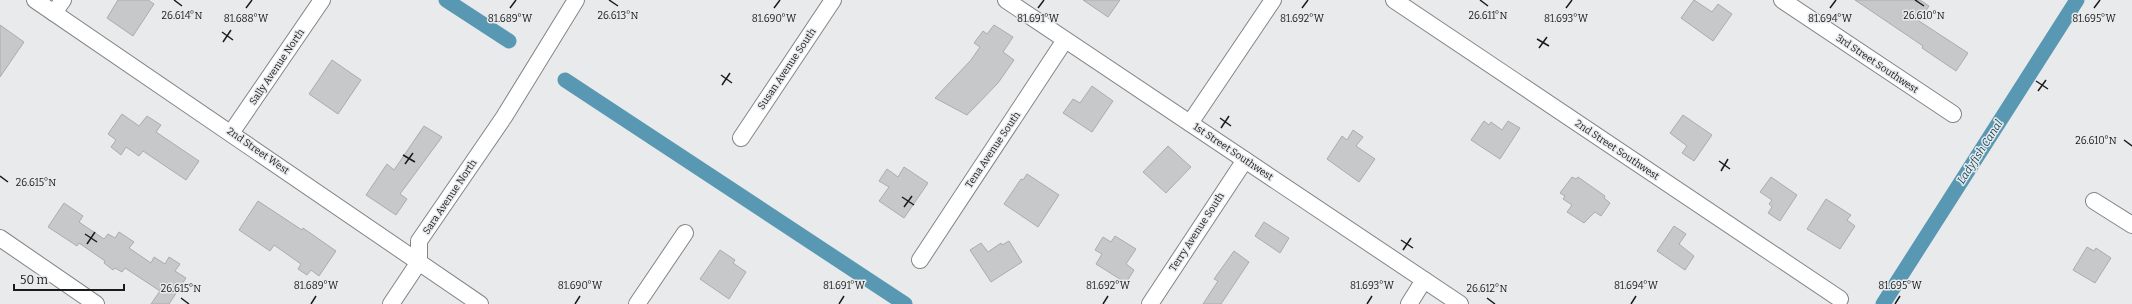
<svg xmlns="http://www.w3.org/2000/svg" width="2132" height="304" viewBox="0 0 2132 304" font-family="Bitter,serif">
	<rect width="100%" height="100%" fill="#e8eaec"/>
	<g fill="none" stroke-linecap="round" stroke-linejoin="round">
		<g stroke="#5998b3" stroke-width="15">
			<path d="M446,0L509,41"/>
			<path d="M565,80L905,304"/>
			<path d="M1883,304L2077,0"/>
		</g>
	</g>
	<g fill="#c6c8ca" stroke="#aaacae">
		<path d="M118,0H148L154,4L133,36L107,18Z"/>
		<path d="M1083,0H1120L1108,17Z"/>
		<path d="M1694,0L1712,12L1718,4L1732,14L1713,41L1681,18Z"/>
		<path d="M1855,0H1920L1929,6L1919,21L1968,53L1956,71L1922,48L1923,46Z"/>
		<path d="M0,25L24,42L0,77Z"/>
		<path d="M994,25L1013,37L1003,52L1014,60L998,83L967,115L935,98L971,60L980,47L974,43L983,31L987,34Z"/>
		<path d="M332,60L361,80L338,114L309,94Z"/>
		<path d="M1092,86L1113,101L1092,132L1063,113L1073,99L1080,103Z"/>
		<path d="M122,114L139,126L147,116L161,125L156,132L199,161L186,180L143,151L139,156L126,147L121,155L111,147L116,140L108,134Z"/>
		<path d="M1683,115L1712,135L1694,161L1682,153L1687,146L1670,133Z"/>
		<path d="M1484,121L1489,125L1491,122L1502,130L1508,121L1520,128L1500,159L1471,140Z"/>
		<path d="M424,126L442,137L400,194L407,199L396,215L366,195L387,164L394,170Z"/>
		<path d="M1353,130L1363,137L1356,146L1375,159L1359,182L1327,159L1342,136L1347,140Z"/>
		<path d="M1168,146L1191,167L1166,193L1143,172Z"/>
		<path d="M904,167L928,183L904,218L879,201L889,187L879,181L887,169L898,177Z"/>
		<path d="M1027,174L1059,195L1038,227L1004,204L1021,179L1023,180Z"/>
		<path d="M1572,177L1576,179L1578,177L1605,196L1604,198L1610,203L1601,216L1595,212L1584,223L1567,212L1572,205L1563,199L1565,196L1560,193Z"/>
		<path d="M1771,177L1797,195L1780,221L1768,213L1772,207L1769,204L1772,200L1760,192Z"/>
		<path d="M1826,199L1851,215L1847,220L1855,226L1840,249L1807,229Z"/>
		<path d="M258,201L302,230L303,228L336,251L319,276L311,270L307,275L298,269L301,264L274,245L270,251L239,230Z"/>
		<path d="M64,203L83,216L79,222L104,239L108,234L115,238L119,232L134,242L129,248L151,263L154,257L165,264L169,257L180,264L175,271L186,278L169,304H151L160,291L125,268L122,272L115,268L113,270L104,263L105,261L79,243L77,246L48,227Z"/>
		<path d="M1264,222L1289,238L1280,253L1255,236Z"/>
		<path d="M1674,226L1686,234L1679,244L1694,256L1685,270L1657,251Z"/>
		<path d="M1115,236L1136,249L1126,264L1134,270L1126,283L1096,264L1102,254L1095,250L1103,237L1111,242Z"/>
		<path d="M1009,241L1022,262L991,282L970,250L981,243L988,252L1001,243L1002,245Z"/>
		<path d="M2087,247L2094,251L2096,248L2111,258L2095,283L2073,270Z"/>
		<path d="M720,250L735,260L733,263L746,272L729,299L700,279Z"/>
		<path d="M1234,251L1249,262L1221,304H1203L1218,281L1214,279Z"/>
	</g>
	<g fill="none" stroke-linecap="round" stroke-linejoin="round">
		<g stroke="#838587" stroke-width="18">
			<g id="minor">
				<path d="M35,0L480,304"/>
				<path d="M1006,0L1460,304"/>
				<path d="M1394,0L1840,299"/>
				<path d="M1782,0L1953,114"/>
				<path d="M54,13L63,0"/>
				<path d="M1190,123L1273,0"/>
				<path d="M231,133L322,0"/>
				<path d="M741,138L833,0"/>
				<path d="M2094,201L2132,225"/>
				<path d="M0,238L96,304"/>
				<path d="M920,260L1065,40"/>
				<path d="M391,304L419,262V241L504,117L576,0"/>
				<path d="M637,304L685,233"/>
				<path d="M1150,304L1245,160"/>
				<path d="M1409,304L1424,280"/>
			</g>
		</g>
		<use href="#minor" stroke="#fff" stroke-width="16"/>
	</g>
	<path fill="none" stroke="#1a1b1c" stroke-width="1.5" d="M174,0L182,6M609,0L618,6M1480,0L1488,6M1915,0L1924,6M246,8L252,0M510,8L516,0M774,8L780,0M1038,8L1044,0M1302,8L1308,0M1566,8L1572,0M1830,8L1836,0M2094,8L2100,0M222,32L233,40M1537,39L1549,46M223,42L231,30M1539,48L1547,37M721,75L732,83M2036,81L2048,89M722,85L730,73M2038,91L2046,80M1220,118L1231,126M1221,128L1229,116M2124,140L2132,146M403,155L415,162M1719,161L1730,169M405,164L413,153M1721,171L1728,159M0,176L8,182M902,197L914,205M904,207L912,196M85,234L97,242M1401,240L1413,248M87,244L95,232M1403,250L1411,238M181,298L189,304M1487,298L1495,304M311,304L316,296M575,304L580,296M839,304L844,296M1103,304L1108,296M1367,304L1372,296M1631,304L1636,296M1895,304L1900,296"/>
	<g text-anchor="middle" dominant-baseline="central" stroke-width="3" stroke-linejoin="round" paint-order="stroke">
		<g font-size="10" fill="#1a1b1c" stroke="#e8eaec">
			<text transform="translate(1877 64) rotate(34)">3rd Street Southwest</text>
			<text transform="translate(277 67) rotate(-56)">Sally Avenue North</text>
			<text transform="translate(787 69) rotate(-56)">Susan Avenue South</text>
			<text transform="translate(993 150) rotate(-56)">Tena Avenue South</text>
			<text transform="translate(1617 150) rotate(34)">2nd Street Southwest</text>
			<text transform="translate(258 151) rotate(35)">2nd Street West</text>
			<text transform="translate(1233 152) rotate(34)">1st Street Southwest</text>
			<text transform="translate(450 197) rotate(-56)">Sara Avenue North</text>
			<text transform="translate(1197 232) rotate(-57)">Terry Avenue South</text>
		</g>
		<g font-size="11" font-style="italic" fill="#14495e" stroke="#e8eaec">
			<text transform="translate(1980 152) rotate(-57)">Ladyfish Canal</text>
		</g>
	</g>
	<g font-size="10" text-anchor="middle" fill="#1a1b1c" stroke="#e8eaec" stroke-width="3" stroke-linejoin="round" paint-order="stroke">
		<text x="182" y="19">26.614°N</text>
		<text x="618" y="19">26.613°N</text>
		<text x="1488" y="19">26.611°N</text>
		<text x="1924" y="19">26.610°N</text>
		<text x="246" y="22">81.688°W</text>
		<text x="510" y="22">81.689°W</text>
		<text x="774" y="22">81.690°W</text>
		<text x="1038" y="22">81.691°W</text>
		<text x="1302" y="22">81.692°W</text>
		<text x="1566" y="22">81.693°W</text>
		<text x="1830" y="22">81.694°W</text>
		<text x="2094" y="22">81.695°W</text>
		<text x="2096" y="144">26.610°N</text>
		<text x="36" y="186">26.615°N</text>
		<text x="316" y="289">81.689°W</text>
		<text x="580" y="289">81.690°W</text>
		<text x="844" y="289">81.691°W</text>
		<text x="1108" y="289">81.692°W</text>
		<text x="1372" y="289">81.693°W</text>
		<text x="1636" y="289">81.694°W</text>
		<text x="1900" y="289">81.695°W</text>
		<text x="181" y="292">26.615°N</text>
		<text x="1487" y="292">26.612°N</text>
	</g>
	<path d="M14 284v6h110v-6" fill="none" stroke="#1a1b1c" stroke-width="2"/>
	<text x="20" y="284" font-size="12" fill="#1a1b1c" stroke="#e8eaec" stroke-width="3" paint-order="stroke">50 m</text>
</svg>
